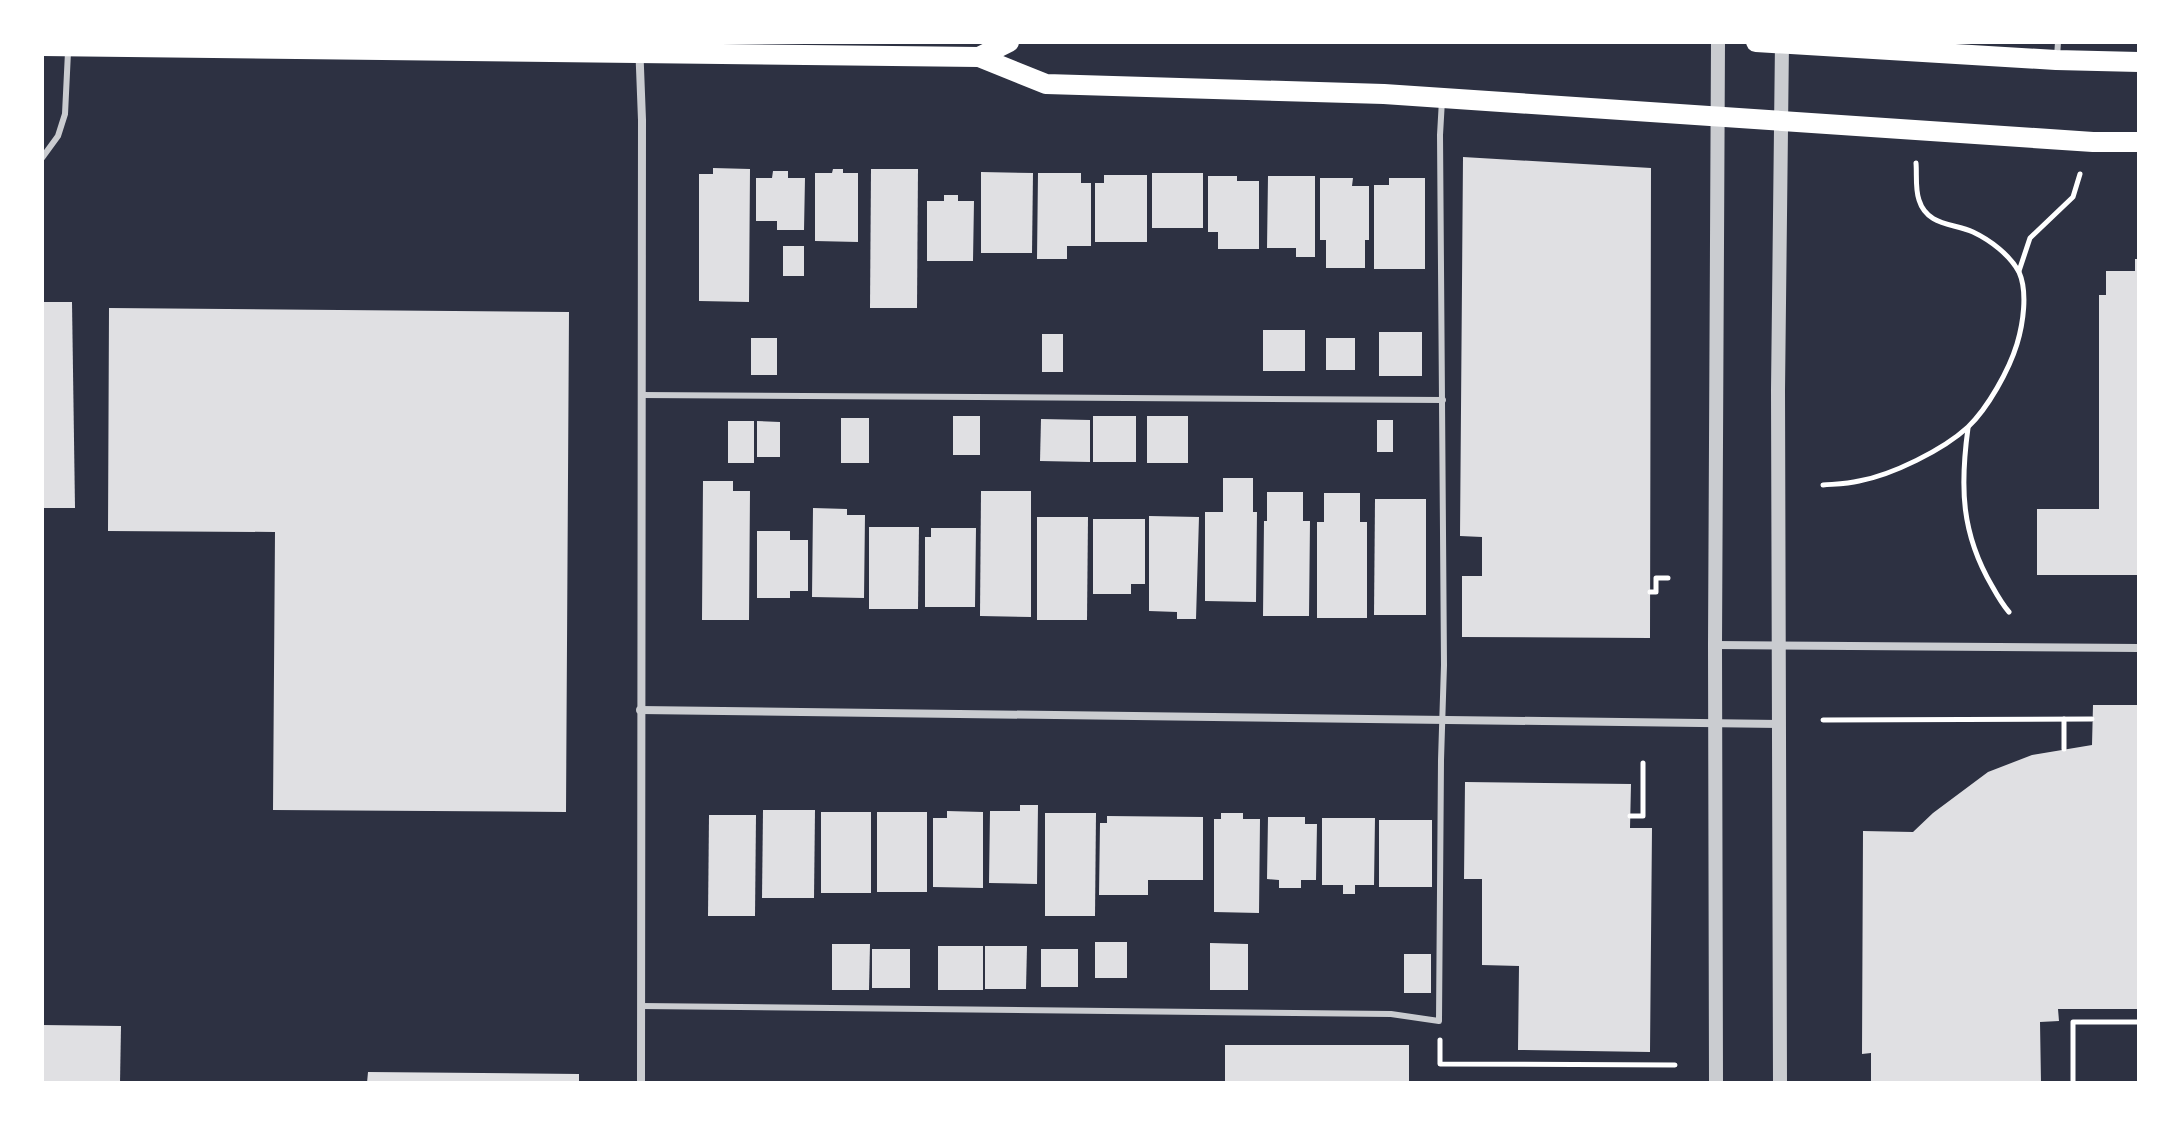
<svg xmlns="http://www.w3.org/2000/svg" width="2181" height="1125" viewBox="0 0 2181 1125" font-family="Cabin,sans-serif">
	<rect width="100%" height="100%" fill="#2d3142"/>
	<g fill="#e0e0e3">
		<path d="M1463,157L1651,168L1650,638L1462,637V576H1482V537L1460,536Z"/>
		<path d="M713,168L750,169L749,302L699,301V174H713Z"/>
		<path d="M833,169H843V173H858V242L815,241V173H832Z"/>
		<path d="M871,169H918L917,308H870Z"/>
		<path d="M773,171H788V178H805L804,230H777V221H756V178H772Z"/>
		<path d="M981,172L1033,173L1032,253H981Z"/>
		<path d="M1038,173H1081V183H1091V246H1067V259H1037Z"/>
		<rect x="1152" y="173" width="51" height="55"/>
		<path d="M1104,175H1147V242H1095V183H1104Z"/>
		<path d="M1208,176H1237V181H1259V249H1218V232H1208Z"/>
		<path d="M1268,176H1315V257H1296V248H1267Z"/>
		<path d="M1320,178H1353L1352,186H1369V240H1365V268H1326V240H1320Z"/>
		<path d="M1389,178H1425V269H1374V185H1389Z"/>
		<path d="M944,195H958V201H974L973,261H927V201H944Z"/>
		<rect x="783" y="246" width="21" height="30"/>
		<path d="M2135,259H2139V575H2037V509H2099V295H2106V271H2135Z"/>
		<path d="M42,302H72L75,508H42Z"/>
		<path d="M109,308L569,312L566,812L273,810L275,532L108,531Z"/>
		<rect x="1263" y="330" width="42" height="41"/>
		<rect x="1379" y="332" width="43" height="44"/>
		<rect x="1042" y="334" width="21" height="38"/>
		<rect x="751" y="338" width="26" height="37"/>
		<rect x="1326" y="338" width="29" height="32"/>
		<rect x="953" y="416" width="27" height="39"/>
		<rect x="1093" y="416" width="43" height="46"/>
		<rect x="1147" y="416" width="41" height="47"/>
		<rect x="841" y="418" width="28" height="45"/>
		<path d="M1041,419L1090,420V462L1040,461Z"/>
		<rect x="1377" y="420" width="16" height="32"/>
		<rect x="728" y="421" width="26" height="42"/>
		<path d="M757,421L780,422V457H757Z"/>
		<path d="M1223,478H1253V512H1257L1256,602L1205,601V512H1223Z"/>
		<path d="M703,481H733V491H750L749,620H702Z"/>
		<path d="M981,491H1031V617L980,616Z"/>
		<path d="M1267,492H1303V521H1310L1309,616H1263L1264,521H1267Z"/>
		<path d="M1324,493H1360V522H1367V618H1317V522H1324Z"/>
		<path d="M1375,499H1426V615H1374Z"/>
		<path d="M813,508L847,509V515H865L864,598L812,597Z"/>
		<path d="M1149,516L1199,517L1196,619H1177V612L1149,611Z"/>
		<path d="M1037,517H1088L1087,620H1037Z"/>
		<path d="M1093,519H1145V584H1131V594H1093Z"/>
		<path d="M869,527H919L918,609H869Z"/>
		<path d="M931,528H976L975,607H925V537H931Z"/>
		<path d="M757,531H790V540H808V591H790V598H757Z"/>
		<path d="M2093,705H2139V1009H2058L2059,1021L2040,1022L2041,1083H1871V1053L1862,1054L1863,831L1913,832L1933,813L1988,772L2032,755L2092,745Z"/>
		<path d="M1465,782L1631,784L1630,828H1652L1650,1052L1518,1050L1519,966L1482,965V879H1464Z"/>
		<path d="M1020,805H1038L1037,884L989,883L990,811H1020Z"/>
		<path d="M763,810H815L814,898H762Z"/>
		<path d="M947,811L983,812V888L933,887V818H947Z"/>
		<rect x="821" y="812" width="50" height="81"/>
		<rect x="877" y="812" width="50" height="80"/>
		<path d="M1045,813H1096L1095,916H1045Z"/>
		<path d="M1221,813H1243V819H1260L1259,913L1214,912V819H1221Z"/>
		<path d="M709,815H756L755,916H708Z"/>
		<path d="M1107,816L1203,817V880H1148V895H1099L1100,823H1107Z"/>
		<path d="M1268,817H1305V824H1317L1316,880H1301V888H1279V880L1267,879Z"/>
		<path d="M1322,818H1375L1374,885H1355V894H1343V885H1322Z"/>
		<rect x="1379" y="820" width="53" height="67"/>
		<rect x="1095" y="942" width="32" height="36"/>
		<path d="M1210,943L1248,944V990H1210Z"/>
		<path d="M832,944H870L869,990H832Z"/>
		<rect x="938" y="946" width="45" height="44"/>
		<path d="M985,946H1027L1026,989H985Z"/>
		<rect x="872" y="949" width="38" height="39"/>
		<rect x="1041" y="949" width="37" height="38"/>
		<rect x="1404" y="954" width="27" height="39"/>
		<path d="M42,1025L121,1026L120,1083H42Z"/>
		<rect x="1225" y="1045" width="184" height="38"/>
		<path d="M368,1072L579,1074V1083H367Z"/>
	</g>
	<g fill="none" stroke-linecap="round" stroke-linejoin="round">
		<g stroke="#fff" stroke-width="5">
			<path d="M2019,271L2030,238L2073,197L2080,174"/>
			<path d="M1968,428C1960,487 1961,533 1992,586C1997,595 2002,604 2009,612"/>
			<path d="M1823,485C1835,484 1847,484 1859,481C1892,475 1943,450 1968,427C1988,408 2009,370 2017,344C2023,324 2028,292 2019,272C2010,255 1990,240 1973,232C1953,223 1927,226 1919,200C1915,189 1917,174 1916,163"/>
			<path d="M1650,592H1656V578H1668"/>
			<path d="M2064,719V749"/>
			<path d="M1823,720L2092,719"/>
			<path d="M1630,816H1643V763"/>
			<path d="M1440,1040V1064L1675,1065"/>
			<path d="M2073,1083V1022H2139"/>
		</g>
		<g stroke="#caccd0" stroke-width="6">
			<path d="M2057,57L2058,42"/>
			<path d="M42,158L58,136L65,114L68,52"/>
			<path d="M641,395L1443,400"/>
			<path d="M641,1006L1391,1014L1439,1021L1441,760L1444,665L1440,135L1442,100"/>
		</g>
		<g stroke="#caccd0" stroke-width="8">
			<path d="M639,42L642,120L641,1083"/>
			<path d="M1715,645L2139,648"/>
			<path d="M640,710L1779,724"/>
		</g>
		<g stroke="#caccd0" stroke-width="14">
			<path d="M1716,1083L1715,645L1718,42"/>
			<path d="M1780,1083L1778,390L1782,42"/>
		</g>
		<g stroke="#fff" stroke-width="20">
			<path d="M1756,42L2056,60L2139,62"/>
			<path d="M42,46L979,57L1046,84L1384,94L2093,142H2139"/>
			<path d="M979,57L1009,42"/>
		</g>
	</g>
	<rect width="2181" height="1125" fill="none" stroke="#ffffff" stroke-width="88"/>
</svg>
